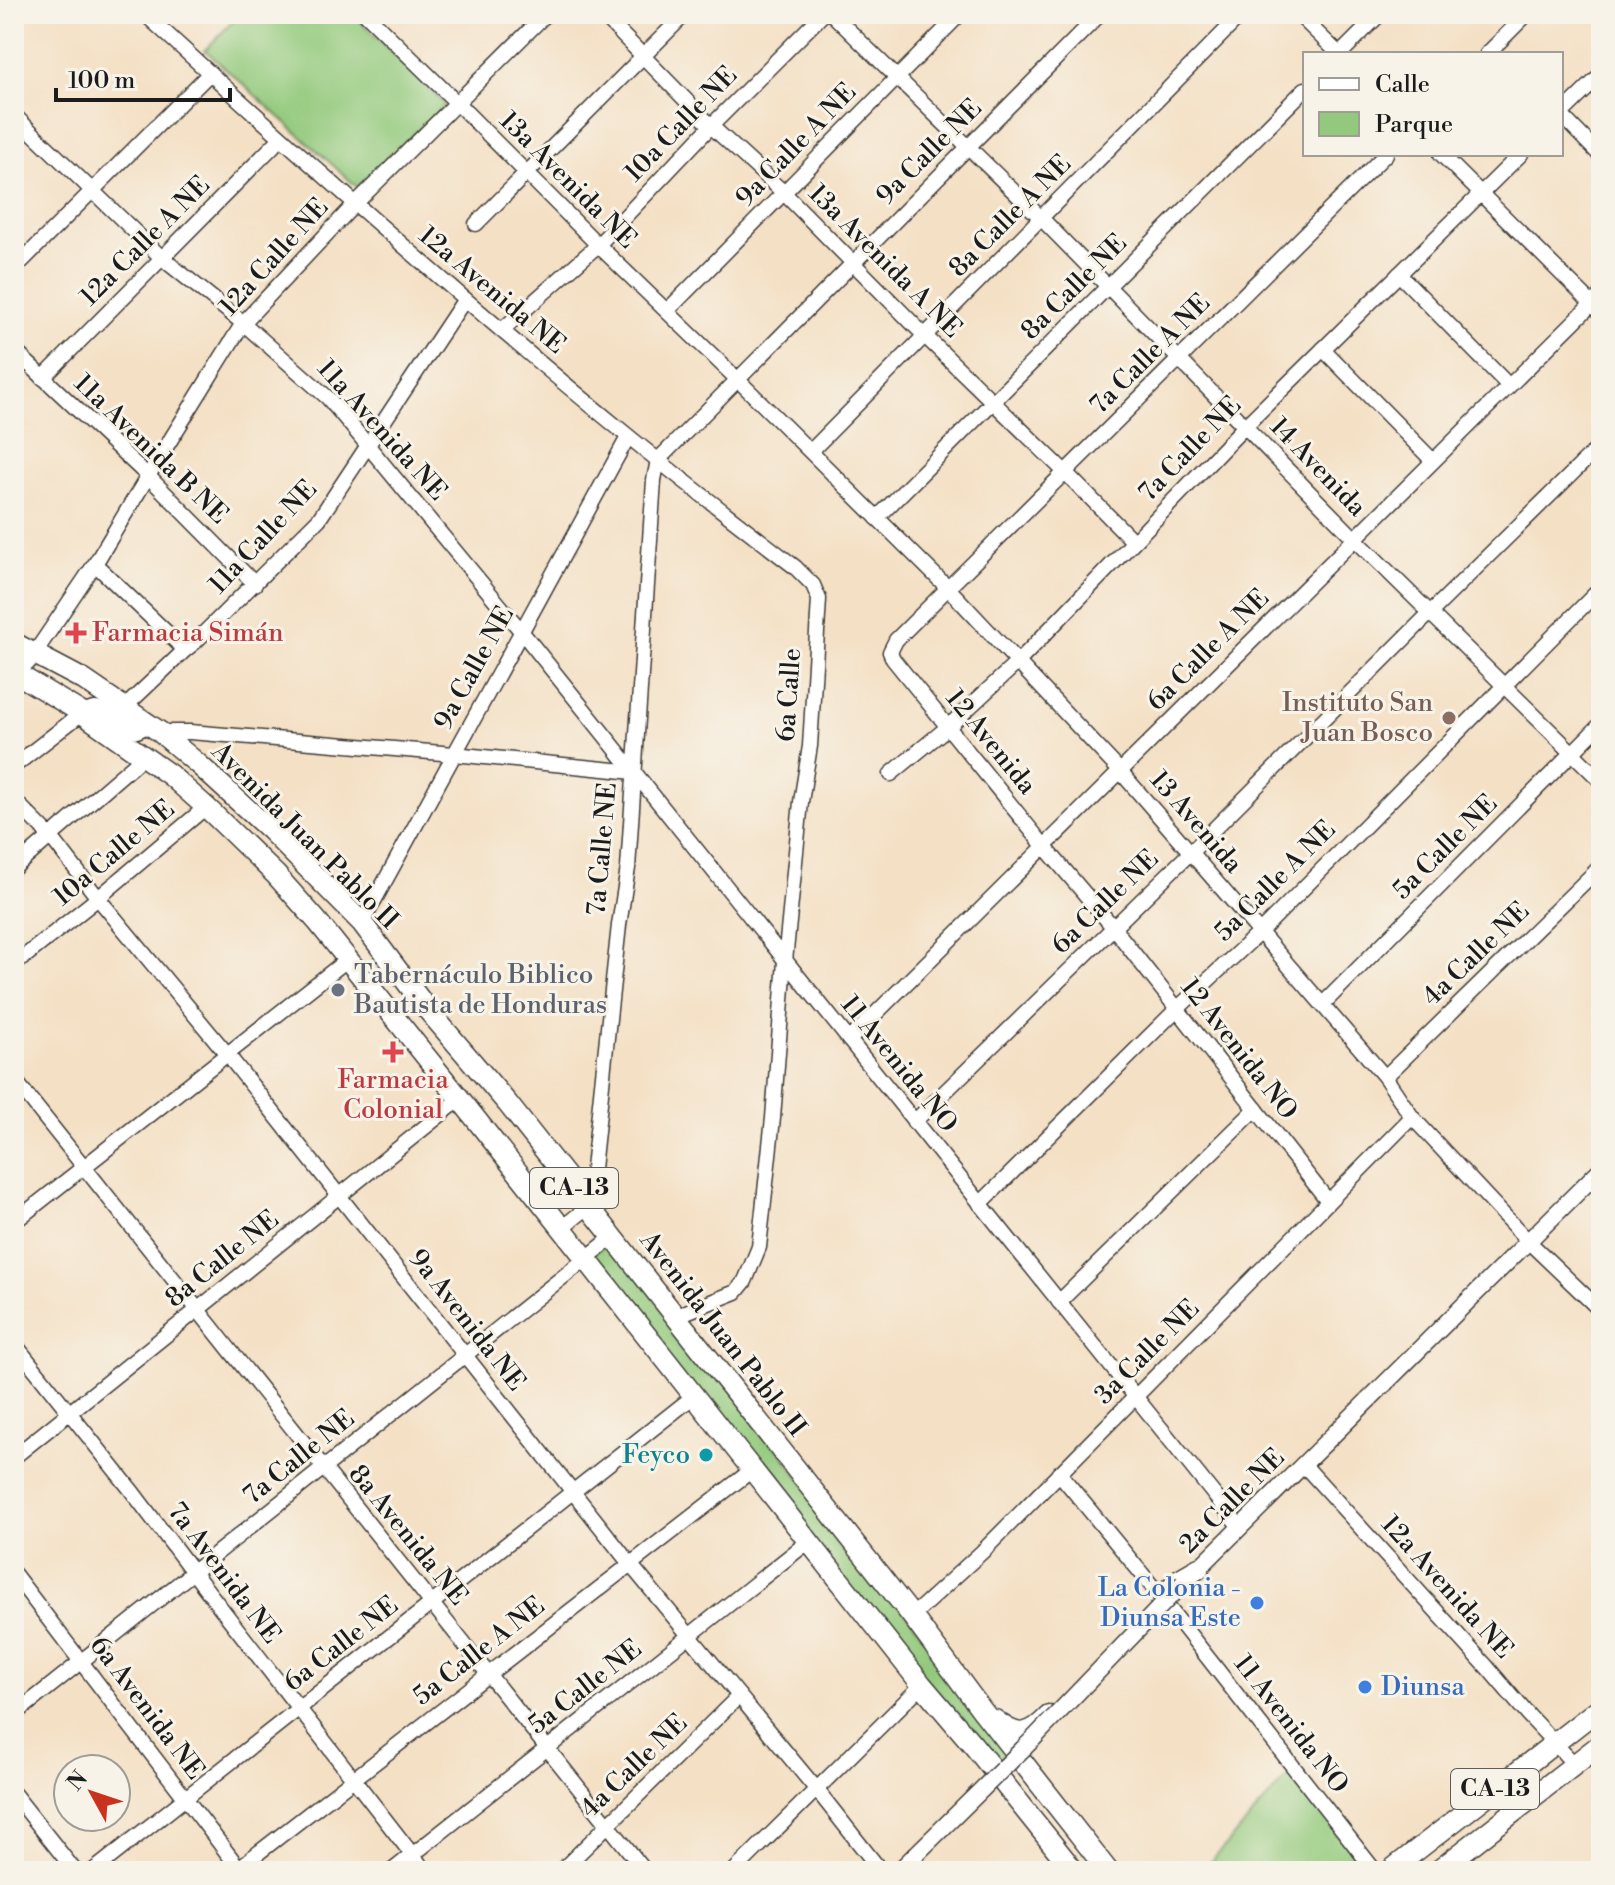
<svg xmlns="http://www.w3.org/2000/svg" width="1615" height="1885" viewBox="0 0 1615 1885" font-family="'Libre Bodoni',serif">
	<rect width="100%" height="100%" fill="#f7f3e8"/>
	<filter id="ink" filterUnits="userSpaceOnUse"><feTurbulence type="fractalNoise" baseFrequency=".0125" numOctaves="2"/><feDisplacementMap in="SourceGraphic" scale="16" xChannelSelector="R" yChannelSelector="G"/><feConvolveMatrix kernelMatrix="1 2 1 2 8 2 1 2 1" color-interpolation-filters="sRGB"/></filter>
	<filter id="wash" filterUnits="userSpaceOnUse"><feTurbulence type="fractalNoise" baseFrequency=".006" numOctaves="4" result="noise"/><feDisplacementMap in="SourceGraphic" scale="32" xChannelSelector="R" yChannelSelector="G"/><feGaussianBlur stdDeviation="1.8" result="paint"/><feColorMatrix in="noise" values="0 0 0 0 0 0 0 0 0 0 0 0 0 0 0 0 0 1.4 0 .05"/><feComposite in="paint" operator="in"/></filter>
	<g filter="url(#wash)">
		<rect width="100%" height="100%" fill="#f4e0c5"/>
		<g fill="#92c97c" stroke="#57724c" stroke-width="2">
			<path d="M240,14H353L445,105L357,187L205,50Z"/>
			<path d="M613,1238L1012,1749L991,1768L586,1259Z"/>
			<path d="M1292,1772L1369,1871H1202Z"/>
		</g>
	</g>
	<g filter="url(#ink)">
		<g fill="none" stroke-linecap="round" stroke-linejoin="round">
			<g stroke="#3c3935" stroke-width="17">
				<g id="minor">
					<path d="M145,14C303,159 463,301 628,436C683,481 739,524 795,567L813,585L819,599L810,746L801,802L785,961L773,1118L759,1247L745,1281L736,1292L676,1316"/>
					<path d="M366,14L457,103L598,245L737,379L948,588L1120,771L1385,1077L1412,1117L1528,1241L1601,1311"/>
					<path d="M602,14L711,126L783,192L925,336L1065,472L1133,541"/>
					<path d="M832,14L1041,218L1355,539L1601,781"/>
					<path d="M1298,14L1339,54"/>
					<path d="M1340,54L1380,14"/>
					<path d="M1487,54L1527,14"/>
					<path d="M1561,114L1601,75"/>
					<path d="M14,115L162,258L243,323L328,398L350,424L521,631L1240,1527"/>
					<path d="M1561,115L1601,156"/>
					<path d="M1441,154L1601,313"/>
					<path d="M476,224L685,14"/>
					<path d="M14,269L210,73"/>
					<path d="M1399,274L1509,386"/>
					<path d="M667,311L960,14"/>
					<path d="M502,330L598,245L711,126L823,14"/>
					<path d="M1323,349L1433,461"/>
					<path d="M14,350L148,476L255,584"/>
					<path d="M43,378L281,138"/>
					<path d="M811,451L1242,14"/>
					<path d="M877,518L1305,89"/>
					<path d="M95,564L185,650"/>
					<path d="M14,667H23L28,663L95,564L148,476L243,323L355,204L546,14"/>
					<path d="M125,707L185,650L195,642L319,519L465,299"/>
					<path d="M160,732H190L454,754L634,772"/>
					<path d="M14,766L82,713C85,712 92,709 95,709C104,709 124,727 137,731L150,725"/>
					<path d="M891,774L948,727L1018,662L1245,426L1521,154"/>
					<path d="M14,800L51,837L98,898L227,1054L630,1564L817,1790L881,1871"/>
					<path d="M14,868L144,756"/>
					<path d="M362,923L628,437"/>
					<path d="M14,965L98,898L206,807"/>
					<path d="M1323,1004L1601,724"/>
					<path d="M849,1040L1601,295"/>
					<path d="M1385,1077L1601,866"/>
					<path d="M14,1079L645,1871"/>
					<path d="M914,1122L1191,852L1431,612L1601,445"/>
					<path d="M1328,1201L1113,927L1044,846L893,659L890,652L896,640L948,588L1386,154"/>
					<path d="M980,1204L1177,1009L1260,932L1601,588"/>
					<path d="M14,1222L348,959"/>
					<path d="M562,1228L589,1206L619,925L628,868L654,480L658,460L1100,14"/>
					<path d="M1059,1302L1256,1109"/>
					<path d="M14,1343L131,1490L193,1572L425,1871"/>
					<path d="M14,1457L460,1099"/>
					<path d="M1303,1464L1487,1667L1529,1716L1575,1765"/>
					<path d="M1059,1473L1161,1597"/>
					<path d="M14,1574L241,1871"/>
					<path d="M1168,1607L1375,1871"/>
					<path d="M912,1616L982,1552L1412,1117"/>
					<path d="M14,1715L613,1237"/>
					<path d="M14,1794L75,1871"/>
					<path d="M93,1871L694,1396"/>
					<path d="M235,1871L752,1470"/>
					<path d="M392,1871L809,1541"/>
					<path d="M561,1871L739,1696"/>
					<path d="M734,1871L922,1685"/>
				</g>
			</g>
			<g stroke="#3c3935" stroke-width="19">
				<path id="major" d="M1190,1577L1601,1169"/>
			</g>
			<g stroke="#3c3935" stroke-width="23">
				<g id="highway">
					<path d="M14,643L84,680L160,732L198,764L270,830L362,923L427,1009L508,1104L912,1616L981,1709L1108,1871"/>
					<path d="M14,672L82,713L170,775L206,807L276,875L317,921L460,1099L922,1685L974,1746L1074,1871"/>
					<path d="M1167,1591L1180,1579L1199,1568"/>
					<path d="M995,1720C1017,1738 1029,1737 1049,1716"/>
					<path d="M1390,1871L1601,1707"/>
					<path d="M1438,1871L1601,1744"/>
				</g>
			</g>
			<use href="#minor" stroke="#fff" stroke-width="14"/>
			<use href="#major" stroke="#fff" stroke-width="16"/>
			<use href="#highway" stroke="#fff" stroke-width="20"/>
			<g stroke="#3c3935" stroke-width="19" stroke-linecap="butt">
				<path id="major-bridge" d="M899,1871L1034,1738L1183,1583"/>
			</g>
			<use href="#major-bridge" stroke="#fff" stroke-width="16"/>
		</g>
	</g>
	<g fill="#e0444e" stroke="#f7f3e8" stroke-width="3">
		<path d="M72 621h8v8h8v8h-8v8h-8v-8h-8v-8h8z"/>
		<path d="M389 1040h8v8h8v8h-8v8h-8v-8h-8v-8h8z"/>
	</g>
	<circle fill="#8d6e63" stroke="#f7f3e8" stroke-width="3" cx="1449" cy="718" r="8"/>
	<circle fill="#6b7280" stroke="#f7f3e8" stroke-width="3" cx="338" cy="990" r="8"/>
	<circle fill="#0f9aa8" stroke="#f7f3e8" stroke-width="3" cx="706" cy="1455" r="8"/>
	<g fill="#3f7fe0" stroke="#f7f3e8" stroke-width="3">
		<circle cx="1257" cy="1603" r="8"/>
		<circle cx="1365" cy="1687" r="8"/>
	</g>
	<g text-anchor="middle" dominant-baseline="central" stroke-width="6" stroke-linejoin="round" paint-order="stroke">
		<g fill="#f7f3e8" stroke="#5e5c59" stroke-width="2">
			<rect x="530" y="1168" width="88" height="40" rx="6"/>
			<rect x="1451" y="1769" width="88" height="40" rx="6"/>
		</g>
		<g font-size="24" font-weight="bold" fill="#1c1c1c">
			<text x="574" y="1188">CA-13</text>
			<text x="1495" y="1789">CA-13</text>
		</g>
		<g font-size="26" fill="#1c1c1c" stroke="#f7f3e8">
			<text transform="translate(681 124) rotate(-46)">10a Calle NE</text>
			<text transform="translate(796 145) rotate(-46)">9a Calle A NE</text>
			<text transform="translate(929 152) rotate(-45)">9a Calle NE</text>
			<text transform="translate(568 180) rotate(45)">13a Avenida NE</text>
			<text transform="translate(1010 216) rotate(-45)">8a Calle A NE</text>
			<text transform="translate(145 241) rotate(-45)">12a Calle A NE</text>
			<text transform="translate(274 257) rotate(-48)">12a Calle NE</text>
			<text transform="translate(885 261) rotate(45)">13a Avenida A NE</text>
			<text transform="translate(1074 287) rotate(-45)">8a Calle NE</text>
			<text transform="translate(492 290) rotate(40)">12a Avenida NE</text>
			<text transform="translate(1150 354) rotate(-45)">7a Calle A NE</text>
			<text transform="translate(382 430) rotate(48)">11a Avenida NE</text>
			<text transform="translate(151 449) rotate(44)">11a Avenida B NE</text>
			<text transform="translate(1190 449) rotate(-46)">7a Calle NE</text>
			<text transform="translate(1318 467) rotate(46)">14 Avenida</text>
			<text transform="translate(263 537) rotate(-47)">11a Calle NE</text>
			<text transform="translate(1208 650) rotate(-45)">6a Calle A NE</text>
			<text transform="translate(474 668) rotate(-61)">9a Calle NE</text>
			<text transform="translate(789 695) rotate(-86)">6a Calle</text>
			<text transform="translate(991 742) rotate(51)">12 Avenida</text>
			<text transform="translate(1196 822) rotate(49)">13 Avenida</text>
			<text transform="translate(305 836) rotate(45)">Avenida Juan Pablo II</text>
			<text transform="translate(1445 847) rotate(-45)">5a Calle NE</text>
			<text transform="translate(602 849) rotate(-85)">7a Calle NE</text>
			<text transform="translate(114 853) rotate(-40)">10a Calle NE</text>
			<text transform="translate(1275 881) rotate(-45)">5a Calle A NE</text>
			<text transform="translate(1105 902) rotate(-44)">6a Calle NE</text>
			<text transform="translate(1476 954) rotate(-44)">4a Calle NE</text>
			<text transform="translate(1239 1049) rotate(52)">12 Avenida NO</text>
			<text transform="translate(899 1064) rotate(51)">11 Avenida NO</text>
			<text transform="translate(222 1259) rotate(-39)">8a Calle NE</text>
			<text transform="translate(467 1320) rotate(52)">9a Avenida NE</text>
			<text transform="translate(723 1334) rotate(52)">Avenida Juan Pablo II</text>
			<text transform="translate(1147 1352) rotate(-45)">3a Calle NE</text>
			<text transform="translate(299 1457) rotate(-39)">7a Calle NE</text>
			<text transform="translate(1232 1501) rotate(-45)">2a Calle NE</text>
			<text transform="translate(408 1535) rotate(51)">8a Avenida NE</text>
			<text transform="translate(224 1573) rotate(53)">7a Avenida NE</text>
			<text transform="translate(1447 1587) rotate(48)">12a Avenida NE</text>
			<text transform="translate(341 1644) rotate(-38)">6a Calle NE</text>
			<text transform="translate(479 1651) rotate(-38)">5a Calle A NE</text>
			<text transform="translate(585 1687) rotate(-38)">5a Calle NE</text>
			<text transform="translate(147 1708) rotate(53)">6a Avenida NE</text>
			<text transform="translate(1291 1724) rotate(52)">11 Avenida NO</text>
			<text transform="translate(634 1766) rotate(-44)">4a Calle NE</text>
		</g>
		<g font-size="26" fill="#be3a42" stroke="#f7f3e8" text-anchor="start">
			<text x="92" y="633">Farmacia Simán</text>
			<text x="393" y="1080" text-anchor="middle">Farmacia<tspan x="393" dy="30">Colonial</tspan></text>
		</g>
		<g font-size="26" fill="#785e54" stroke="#f7f3e8" text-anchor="end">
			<text x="1433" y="703">Instituto San<tspan x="1433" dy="30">Juan Bosco</tspan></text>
		</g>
		<g font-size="26" fill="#5b616d" stroke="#f7f3e8" text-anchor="start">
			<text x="354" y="975">Tabernáculo Biblico<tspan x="354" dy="30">Bautista de Honduras</tspan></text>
		</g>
		<g font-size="26" fill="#0d838f" stroke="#f7f3e8" text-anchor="end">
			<text x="690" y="1455">Feyco</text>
		</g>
		<g font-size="26" fill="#366cbe" stroke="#f7f3e8" text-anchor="end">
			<text x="1241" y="1588">La Colonia -<tspan x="1241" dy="30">Diunsa Este</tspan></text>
			<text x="1381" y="1687" text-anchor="start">Diunsa</text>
		</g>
	</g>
	<rect width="1615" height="1885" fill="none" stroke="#f7f3e8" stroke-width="48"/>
	<rect x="1303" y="52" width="260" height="104" fill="#f7f3e8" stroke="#9f9d96" stroke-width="2"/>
	<rect x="1319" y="78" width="40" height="12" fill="#ffffff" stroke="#9f9d96" stroke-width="2"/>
	<text x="1375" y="92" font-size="24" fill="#1c1c1c">Calle</text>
	<rect x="1319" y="112" width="40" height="24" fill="#92c97c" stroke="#9f9d96" stroke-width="2"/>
	<text x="1375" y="132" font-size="24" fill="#1c1c1c">Parque</text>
	<g transform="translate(92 1793) rotate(310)"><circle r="38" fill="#f7f3e8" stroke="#9f9d96" stroke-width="2"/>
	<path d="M0-6L14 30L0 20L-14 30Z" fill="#c8321e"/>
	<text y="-12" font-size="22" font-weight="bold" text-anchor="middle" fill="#1c1c1c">N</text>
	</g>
	<path d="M56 88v12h174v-12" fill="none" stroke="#1c1c1c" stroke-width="4"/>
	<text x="68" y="88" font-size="24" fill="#1c1c1c" stroke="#f7f3e8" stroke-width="6" paint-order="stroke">100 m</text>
</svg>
